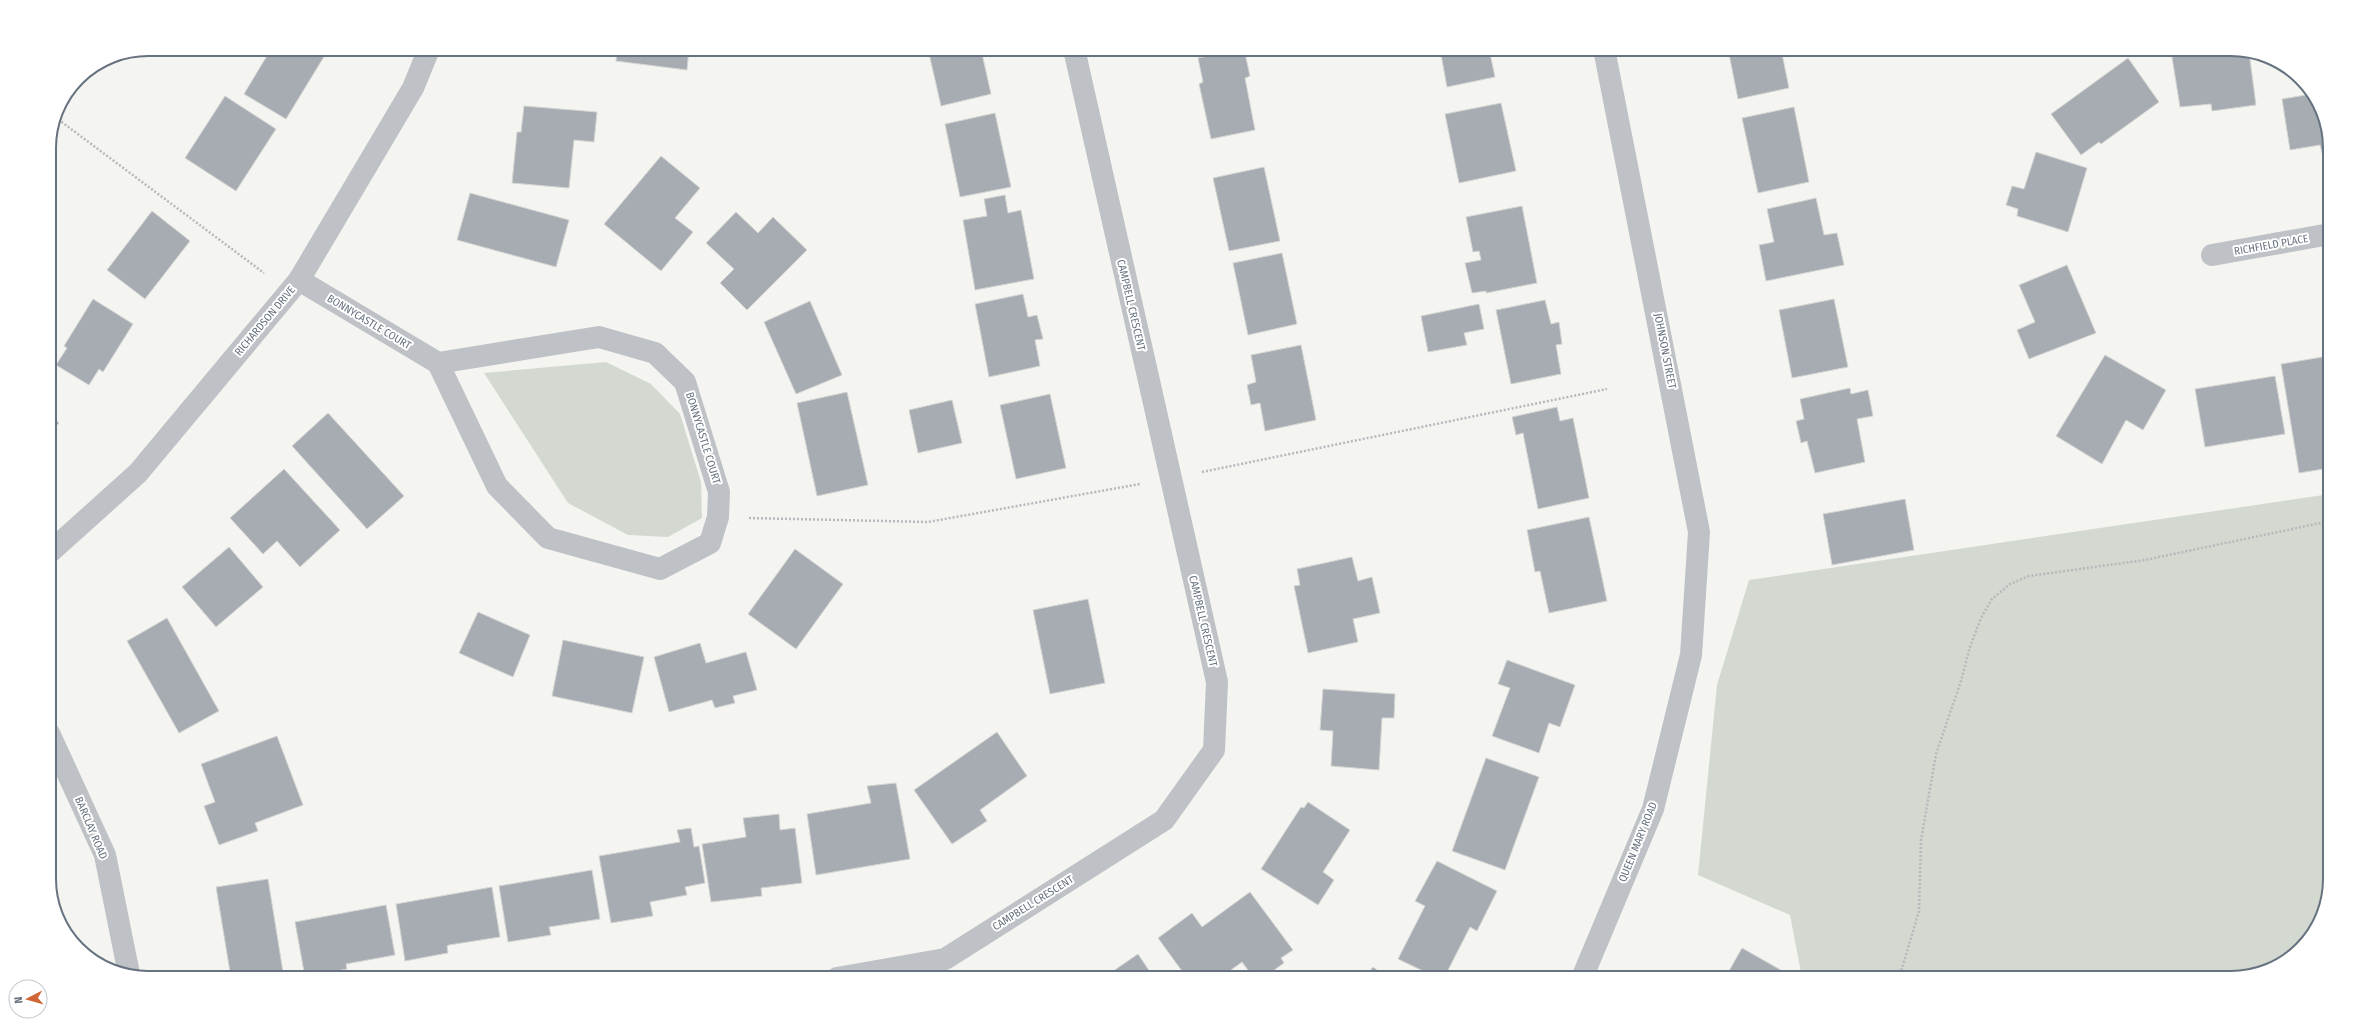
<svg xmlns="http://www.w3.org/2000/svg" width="2379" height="1027" viewBox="0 0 2379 1027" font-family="'Fira Sans Condensed',sans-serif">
	<rect width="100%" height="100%" fill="#f4f4f1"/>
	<g fill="#d3d9d1">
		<path d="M606,362L651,384L680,414L701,482L702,518L668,537L628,535L568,503L484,373Z"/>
		<path d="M2330,494V879L2323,917L2286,961L2232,978H1802L1790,915L1698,875L1717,685L1749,580Z"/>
	</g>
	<g fill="#a6acb1" stroke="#d5d6d4">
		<path d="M271,49H315L325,55L286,119L244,94Z"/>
		<path d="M571,49H600L598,56Z"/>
		<path d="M617,49H689L687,70L616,61Z"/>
		<path d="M928,49H981L991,94L941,106Z"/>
		<path d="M1244,49L1250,76L1245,78L1255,130L1211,139L1199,84L1203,82L1198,58Z"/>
		<path d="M1440,49H1489L1495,77L1447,87Z"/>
		<path d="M1728,49H1781L1789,88L1738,99Z"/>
		<path d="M2217,49L2249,52L2256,105L2212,111L2211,104L2180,107L2172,57Z"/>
		<path d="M2128,58L2159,102L2101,144L2099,142L2081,155L2051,114Z"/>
		<path d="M2312,94L2330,141V152L2322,153L2320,145L2290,150L2282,99Z"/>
		<path d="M225,96L276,129L236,191L185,158Z"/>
		<path d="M1501,103L1516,171L1459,183L1445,114Z"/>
		<path d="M524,106L597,112L594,142L574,140L569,188L512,183L517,132H521Z"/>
		<path d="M1794,107L1809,182L1758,193L1742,118Z"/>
		<path d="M995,113L1011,187L960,197L945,124Z"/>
		<path d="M2036,152L2087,168L2068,232L2017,216L2018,209L2006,205L2012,186L2024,189Z"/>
		<path d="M661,156L700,188L675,218L693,232L661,271L604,224Z"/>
		<path d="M1264,167L1280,241L1229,251L1213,178Z"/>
		<path d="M470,193L569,220L556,267L457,240Z"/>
		<path d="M1005,195L1008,213L1021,210L1034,279L975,290L963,220L987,216L984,199Z"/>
		<path d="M1816,198L1824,235L1837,233L1844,265L1766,281L1759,245L1774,242L1767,209Z"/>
		<path d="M1522,206L1537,283L1486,293V291L1472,293L1465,263L1481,260L1479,251L1473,252L1466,217Z"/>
		<path d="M152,211L190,241L145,299L107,270Z"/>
		<path d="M736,212L758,233L773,217L807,250L747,310L720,283L734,269L706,243Z"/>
		<path d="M1282,253L1297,324L1248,335L1233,263Z"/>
		<path d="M2067,265L2096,333L2029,359L2017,330L2035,322L2019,285Z"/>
		<path d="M1023,294L1028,317L1037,315L1043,339L1035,340L1040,366L989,377L975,304Z"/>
		<path d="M93,299L133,324L103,372L99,369L89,385L56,365L67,348L64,346Z"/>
		<path d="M1834,299L1848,367L1792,378L1779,310Z"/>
		<path d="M1545,300L1551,324L1559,322L1562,344L1556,345L1561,374L1511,384L1496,310Z"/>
		<path d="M810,301L842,375L796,394L764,322Z"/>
		<path d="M1479,304L1484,329L1464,333L1467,345L1428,352L1421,316Z"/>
		<path d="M1301,345L1316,420L1265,431L1260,403L1251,405L1247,385L1256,382L1251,355Z"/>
		<path d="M2105,355L2166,390L2143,430L2126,420L2102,464L2056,436Z"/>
		<path d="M2328,356L2330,360V468L2299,473L2281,364Z"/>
		<path d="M2275,376L2285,434L2205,447L2195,389Z"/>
		<path d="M1850,388L1851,394L1868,390L1873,416L1857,419L1865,462L1815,473L1807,441L1801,443L1796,421L1804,419L1800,399Z"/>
		<path d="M847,392L868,485L817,496L797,403Z"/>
		<path d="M1050,394L1066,468L1016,479L1000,405Z"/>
		<path d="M952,400L962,443L918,453L909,410Z"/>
		<path d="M1557,407L1560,421L1573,418L1589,498L1538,509L1523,433L1516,435L1512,417Z"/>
		<path d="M49,413L59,423L52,431L55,435L49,440Z"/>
		<path d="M328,413L404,496L367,529L292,446Z"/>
		<path d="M284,469L340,530L300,567L277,541L263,554L230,518Z"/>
		<path d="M1905,499L1914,550L1832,565L1823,514Z"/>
		<path d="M1589,517L1607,601L1549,613L1540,571L1535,572L1527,530Z"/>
		<path d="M229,547L263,587L216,627L182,587Z"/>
		<path d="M795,549L843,584L796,649L748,614Z"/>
		<path d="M1352,557L1358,581L1372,577L1380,613L1353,619L1358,642L1308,653L1294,586L1300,585L1297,569Z"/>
		<path d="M1088,599L1105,683L1050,694L1033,610Z"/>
		<path d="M478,612L530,635L513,677L459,653Z"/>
		<path d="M167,618L219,711L179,733L127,641Z"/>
		<path d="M563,640L644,657L632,713L552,696Z"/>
		<path d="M700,643L706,663L746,652L757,690L733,696L735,703L715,708L712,700L669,712L654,657Z"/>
		<path d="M1507,660L1575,685L1560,727L1549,723L1539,753L1492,736L1510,688L1498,684Z"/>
		<path d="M1323,689L1395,694L1394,718H1382L1379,770L1331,766L1333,731L1320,730Z"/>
		<path d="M997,732L1027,776L980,810L987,821L952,844L914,790Z"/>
		<path d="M277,736L303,805L255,823L258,831L219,845L204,806L215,802L201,764Z"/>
		<path d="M1486,758L1539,777L1505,870L1452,851Z"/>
		<path d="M896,783L910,859L816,875L807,814L871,803L867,786Z"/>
		<path d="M1308,802L1350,830L1323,872L1334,880L1318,905L1261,869L1301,807L1304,808Z"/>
		<path d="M779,814L780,830L795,828L802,883L761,888L762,896L711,902L702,844L746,837L743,818Z"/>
		<path d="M691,828L694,847L699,846L705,883L685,887L687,895L650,902L653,916L611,923L599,856L680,842L677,830Z"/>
		<path d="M1437,861L1497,891L1477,931L1470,927L1444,978H1438L1398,959L1425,906L1415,901Z"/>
		<path d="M592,870L600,919L549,927L551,935L508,942L499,886Z"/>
		<path d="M268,879L284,978H231L216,887Z"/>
		<path d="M492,887L500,937L449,945L447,946L448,953L405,961L396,904Z"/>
		<path d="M1250,892L1293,950L1281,958L1284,963L1263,978H1254L1242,962L1220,978H1187L1158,938L1192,913L1202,927Z"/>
		<path d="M386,905L395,955L346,964L347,969L305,977L295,922Z"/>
		<path d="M1742,948L1793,977L1725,978Z"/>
		<path d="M1138,954L1154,978H1103Z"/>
		<path d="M1373,967L1388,978H1364Z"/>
	</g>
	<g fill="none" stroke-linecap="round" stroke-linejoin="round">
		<g stroke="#b6b8bb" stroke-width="2.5" stroke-dasharray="2 2" stroke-linecap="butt">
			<path d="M55,117L264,273"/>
			<path d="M1202,472L1607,389"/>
			<path d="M749,518L928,522L1140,484"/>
			<path d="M1899,978L1919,911L1921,840L1936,754L1961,681L1970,647L1981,618L1992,599L2010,584L2029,576L2145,560L2330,521"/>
		</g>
		<g stroke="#bec1c5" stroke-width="22">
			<path d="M2212,255L2330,234"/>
			<path d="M299,280L438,363L497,486L548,538L660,569L710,543L718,517L719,492L685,382L655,353L599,337L438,363"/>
			<path d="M49,553L138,473L299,280L413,88L429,49"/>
			<path d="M49,733L105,855L129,974"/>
			<path d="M837,978L945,959L1164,820L1214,750L1217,682L1074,49"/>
		</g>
		<path stroke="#bec1c5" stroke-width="22" d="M1582,978L1653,809L1691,655L1699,532L1604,49"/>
	</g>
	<g text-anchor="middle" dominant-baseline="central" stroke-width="4" stroke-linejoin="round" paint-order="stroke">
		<g font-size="11" fill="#66727f" stroke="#fff">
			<text transform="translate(2271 245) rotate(-10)">RICHFIELD PLACE</text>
			<text transform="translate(1131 305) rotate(77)">CAMPBELL CRESCENT</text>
			<text transform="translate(265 321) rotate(-50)">RICHARDSON DRIVE</text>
			<text transform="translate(369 322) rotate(31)">BONNYCASTLE COURT</text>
			<text transform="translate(1665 351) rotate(79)">JOHNSON STREET</text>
			<text transform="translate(703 438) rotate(73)">BONNYCASTLE COURT</text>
			<text transform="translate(1203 621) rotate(77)">CAMPBELL CRESCENT</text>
			<text transform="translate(91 828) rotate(67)">BARCLAY ROAD</text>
			<text transform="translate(1638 842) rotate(-68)">QUEEN MARY ROAD</text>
			<text transform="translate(1033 903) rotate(-32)">CAMPBELL CRESCENT</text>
		</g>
	</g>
	<path d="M0 0H2379V1027H0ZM148 56H2231A92 92 0 0 1 2323 148V879A92 92 0 0 1 2231 971H148A92 92 0 0 1 56 879V148A92 92 0 0 1 148 56Z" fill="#fff" fill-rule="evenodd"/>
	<path fill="none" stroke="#66727f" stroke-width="2" d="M148 56H2231A92 92 0 0 1 2323 148V879A92 92 0 0 1 2231 971H148A92 92 0 0 1 56 879V148A92 92 0 0 1 148 56Z"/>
	<g transform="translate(28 999) rotate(264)"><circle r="19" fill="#ffffff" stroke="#c2c7cc"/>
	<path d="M0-3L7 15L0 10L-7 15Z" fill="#d16535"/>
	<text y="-6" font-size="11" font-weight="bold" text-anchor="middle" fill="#66727f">N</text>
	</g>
</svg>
